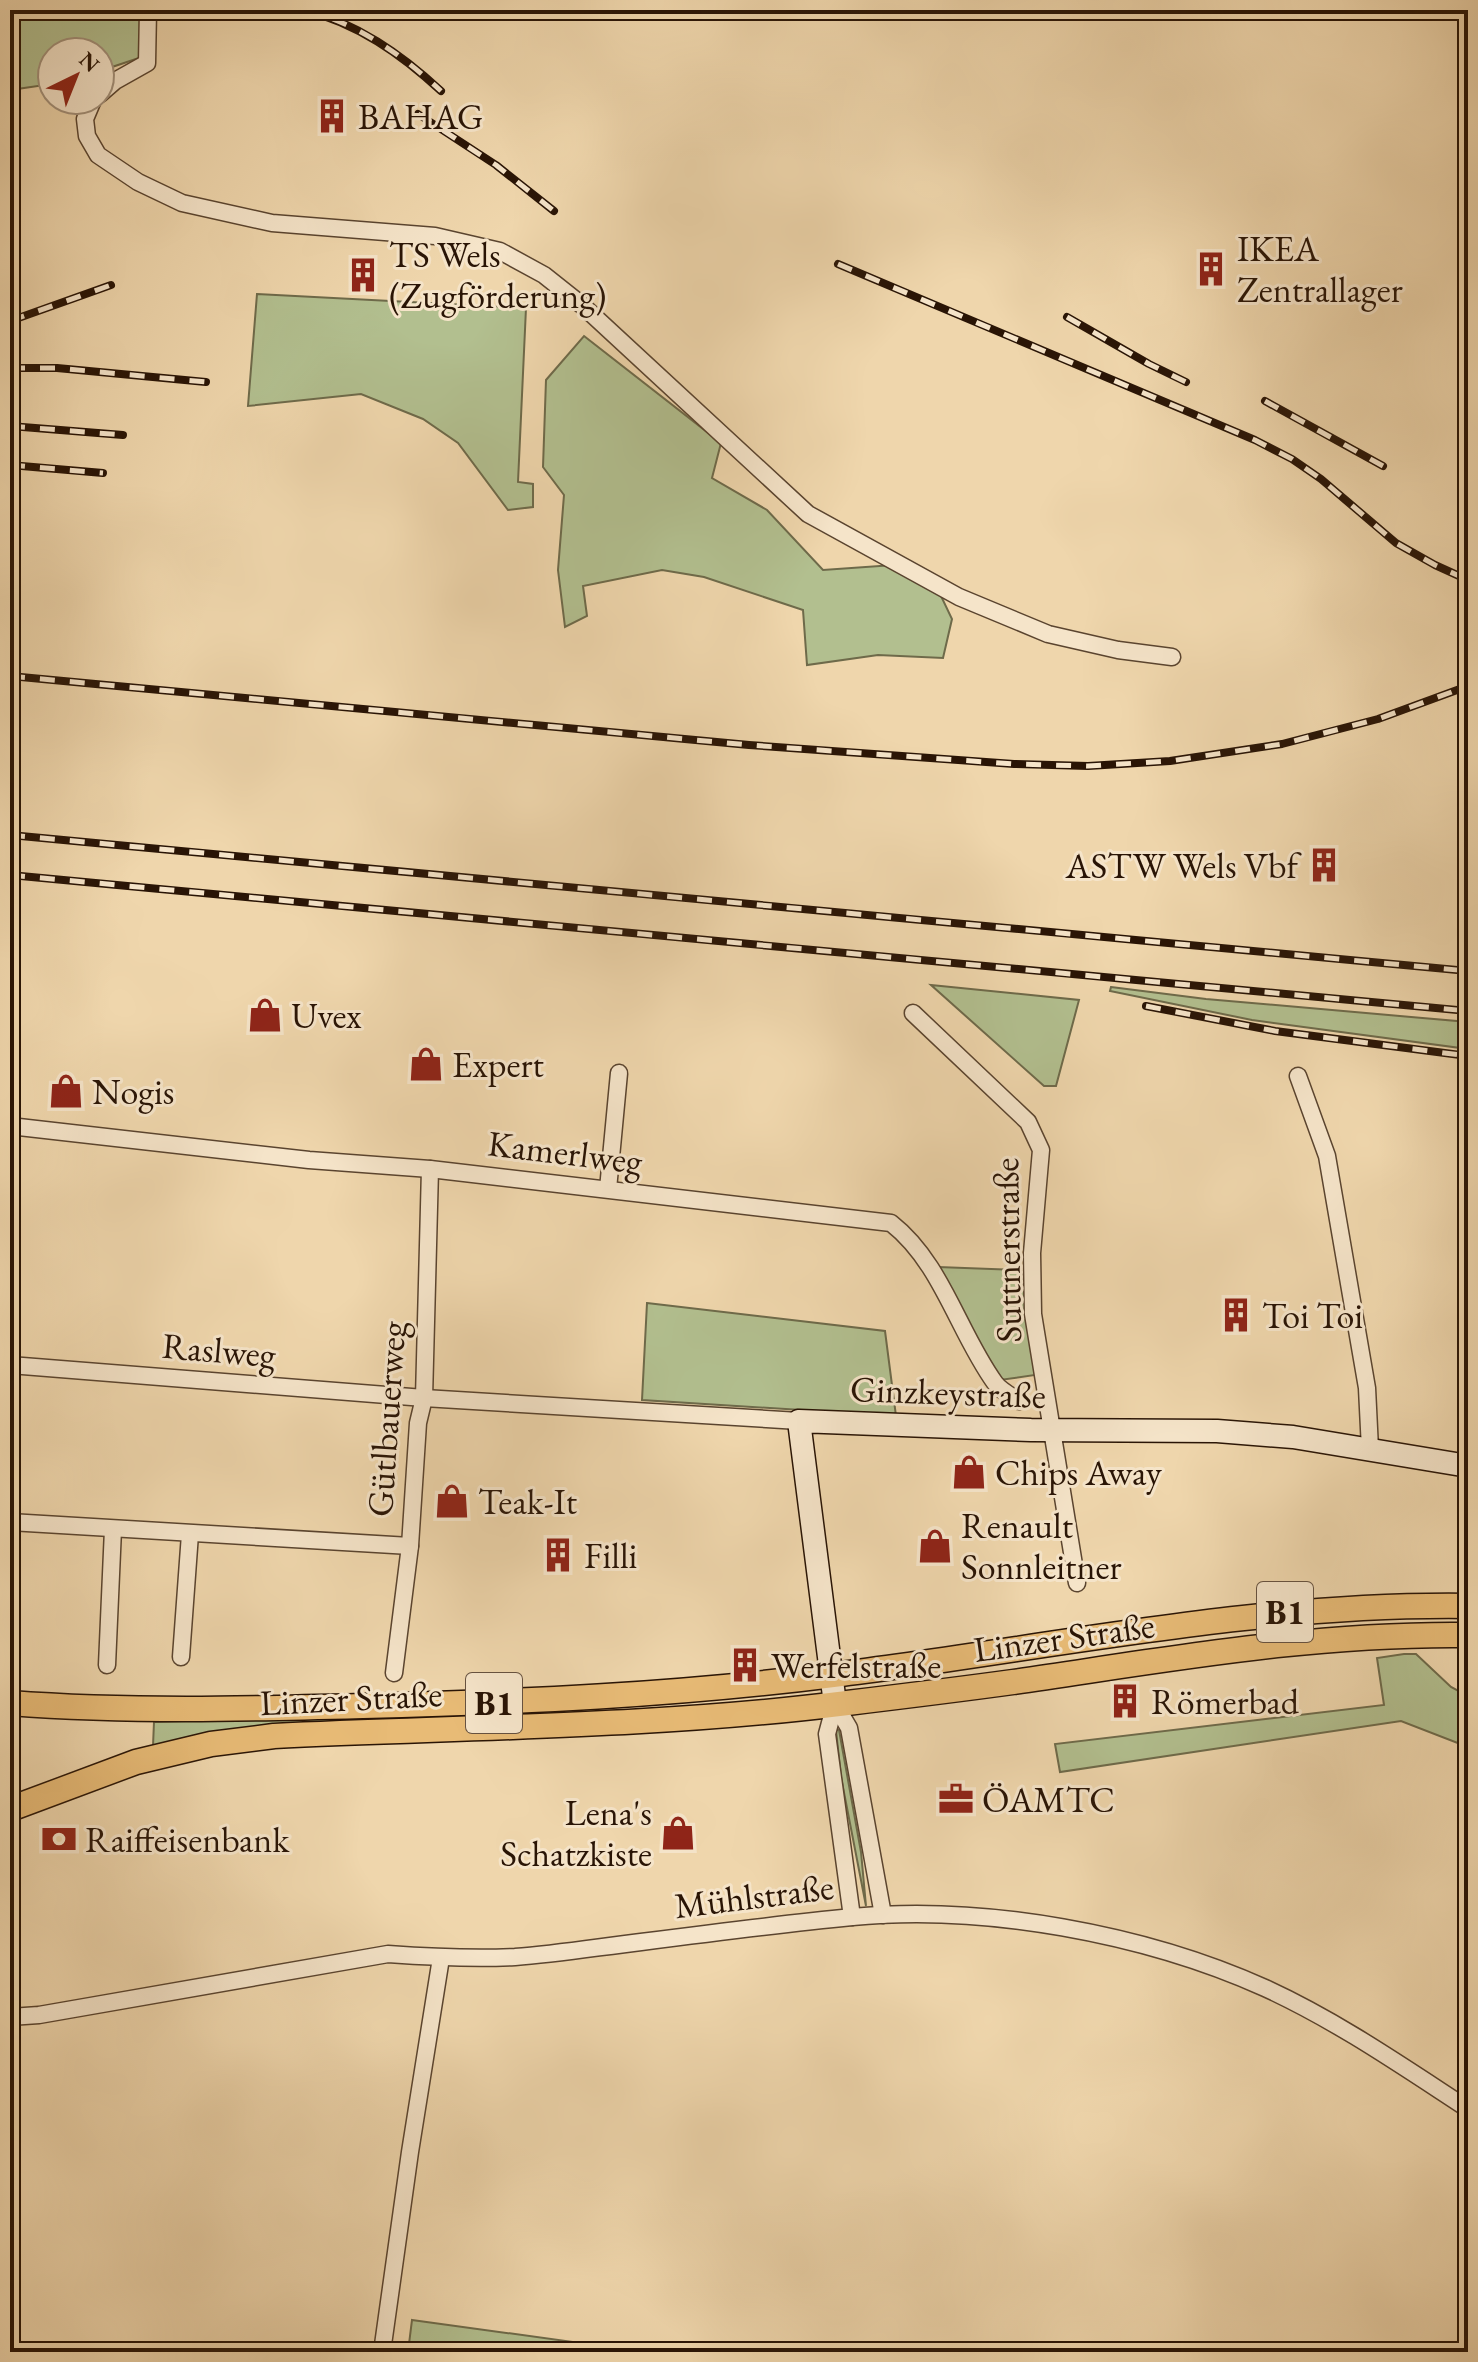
<svg xmlns="http://www.w3.org/2000/svg" width="1478" height="2362" viewBox="0 0 1478 2362" font-family="'EB Garamond',serif">
	<rect width="100%" height="100%" fill="#efd6ac"/>
	<filter id="stains"><feTurbulence type="fractalNoise" baseFrequency=".0025" numOctaves="4"/><feColorMatrix values="0 0 0 0 .2 0 0 0 0 .09 0 0 0 0 .02 0 0 0 .5 -.17"/></filter>
	<radialGradient id="worn" r=".72"><stop offset=".6" stop-color="#630" stop-opacity="0"/><stop offset="1" stop-color="#630" stop-opacity=".3"/></radialGradient>
	<g fill="#b2bf8f" stroke="#6e6a4a" stroke-width="2">
		<path d="M10,10H142L139,58L100,71V52H52V84L10,90Z"/>
		<path d="M257,294L526,308L518,482L533,484V507L508,510L458,443L423,419L361,394L248,406Z"/>
		<path d="M584,336L721,443L712,478L767,510L823,570L894,565L941,596L952,619L943,658L878,655L807,665L803,610L704,577L662,570L583,586L587,616L565,627L558,570L564,495L543,467L546,380Z"/>
		<path d="M931,985L1079,1000L1056,1086H1044Z"/>
		<path d="M1111,987L1206,999L1468,1022V1049L1252,1020L1110,991Z"/>
		<path d="M938,1267L1021,1270L1035,1375L1000,1380Z"/>
		<path d="M647,1303L885,1331L896,1416L642,1400Z"/>
		<path d="M1404,1654H1416L1451,1687L1468,1696V1747L1401,1721L1060,1772L1055,1744L1384,1705L1377,1658Z"/>
		<path d="M381,1715L382,1720C303,1722 230,1727 153,1746L154,1722Z"/>
		<path d="M836,1730H839L861,1852L866,1906L841,1777Z"/>
		<path d="M412,2320L595,2345L594,2352H408Z"/>
	</g>
	<g fill="none" stroke-linecap="round" stroke-linejoin="round">
		<g stroke="#5a442f" stroke-width="19">
			<g id="street">
				<path d="M100,94L115,81L147,63L148,10"/>
				<path d="M93,100L85,119L87,136L98,155L138,182L182,203L272,223L435,236L500,251L544,275L583,306L808,514L959,597L1048,634L1118,650L1172,657"/>
				<path d="M913,1013L1028,1122L1041,1150L1032,1253L1033,1314L1077,1583"/>
				<path d="M1298,1076L1327,1156L1367,1388L1370,1449"/>
				<path d="M10,1126L309,1160L430,1169L891,1223C942,1263 958,1332 995,1383C1000,1390 1011,1396 1019,1401"/>
				<path d="M608,1189L619,1073"/>
				<path d="M10,1365L424,1398L799,1421"/>
				<path d="M10,1522L410,1546"/>
				<path d="M181,1657L190,1534"/>
				<path d="M107,1665L113,1529"/>
				<path d="M394,1673L410,1546L418,1423L424,1398L430,1169"/>
				<path d="M835,1704L849,1728L883,1915"/>
				<path d="M835,1704L827,1734L852,1917"/>
				<path d="M10,2017L39,2015L388,1954C430,1957 473,1959 515,1957C557,1954 599,1947 641,1942C711,1933 781,1924 852,1917C983,1904 1145,1934 1265,1988C1337,2021 1402,2066 1468,2109"/>
				<path d="M382,2352L410,2152L441,1958"/>
			</g>
		</g>
		<g stroke="#291405" stroke-width="25">
			<path id="secondary" d="M835,1704L799,1421L1031,1430L1217,1431L1293,1437L1468,1466"/>
		</g>
		<g stroke="#291405" stroke-width="27">
			<g id="primary">
				<path d="M10,1703C128,1712 245,1709 363,1706C520,1702 676,1695 833,1675C1044,1649 1254,1603 1468,1606"/>
				<path d="M10,1809L136,1762L211,1744L274,1736C462,1727 652,1727 839,1704C897,1697 955,1690 1013,1682C1166,1660 1312,1633 1468,1635"/>
			</g>
		</g>
		<use href="#street" stroke="#f5e4c9" stroke-width="16"/>
		<use href="#secondary" stroke="#f5e4c9" stroke-width="22"/>
		<use href="#primary" stroke="#e8bb76" stroke-width="24"/>
		<g stroke="#291405" stroke-width="8">
			<g id="rail">
				<path d="M304,10C357,23 401,54 441,91"/>
				<path d="M353,10L360,15"/>
				<path d="M418,114L496,165L554,211"/>
				<path d="M838,264L1255,440L1292,459L1321,479L1396,543L1435,565L1468,580"/>
				<path d="M1067,317L1149,364L1186,382"/>
				<path d="M10,321L111,285"/>
				<path d="M10,368H57L206,382"/>
				<path d="M1265,401L1383,466"/>
				<path d="M10,426L123,435"/>
				<path d="M10,465L103,473"/>
				<path d="M1464,483L1468,486"/>
				<path d="M10,676L749,745L1014,764L1088,766L1170,761L1282,744L1378,719L1468,686"/>
				<path d="M10,835L1468,971"/>
				<path d="M10,875L1468,1011"/>
				<path d="M1146,1006L1275,1031L1468,1056"/>
			</g>
		</g>
		<use href="#rail" stroke="#f5e4c9" stroke-width="5" stroke-dasharray="15" stroke-linecap="butt"/>
	</g>
	<defs>
		<g id="building-bare" transform="scale(2.76)"><path d="M-4-6H4V6H1V3H-1V6H-4ZM-2.5-4.3h1.7v1.8h-1.7ZM.8-4.3h1.7v1.8H.8ZM-2.5-1h1.7V.8h-1.7ZM.8-1h1.7V.8H.8Z" fill="#8f2418" stroke="#f5e4c9" stroke-width="2.5" paint-order="stroke"/></g>
		<g id="shop-bare" transform="scale(2.76)"><path d="M-5-2.5h2.3a2.7 3.5 0 0 1 5.4 0H5L5.5 6h-11ZM-1.5-2.5h3a1.5 2.3 0 0 0-3 0Z" fill="#8f2418" stroke="#f5e4c9" stroke-width="2.5" paint-order="stroke"/></g>
		<g id="office-bare" transform="scale(2.76)"><path d="M-6-3h4V-5.5h4V-3h4V5H-6ZM-1-4.5V-3h2v-1.5ZM-6 0V1H6V0Z" fill="#8f2418" stroke="#f5e4c9" stroke-width="2.5" paint-order="stroke"/></g>
		<g id="bank-bare" transform="scale(2.76)"><path d="M-6-4H6V4H-6ZM0-2.3a2.3 2.3 0 1 0 0 4.6a2.3 2.3 0 1 0 0-4.6Z" fill="#8f2418" stroke="#f5e4c9" stroke-width="2.5" paint-order="stroke"/></g>
	</defs>
	<g fill-rule="evenodd">
		<use href="#building-bare" x="332" y="116"/>
		<use href="#building-bare" x="1211" y="269"/>
		<use href="#building-bare" x="363" y="275"/>
		<use href="#building-bare" x="1324" y="865"/>
		<use href="#shop-bare" x="265" y="1015"/>
		<use href="#shop-bare" x="426" y="1064"/>
		<use href="#shop-bare" x="66" y="1091"/>
		<use href="#building-bare" x="1236" y="1315"/>
		<use href="#shop-bare" x="969" y="1472"/>
		<use href="#shop-bare" x="452" y="1501"/>
		<use href="#shop-bare" x="935" y="1546"/>
		<use href="#building-bare" x="558" y="1555"/>
		<use href="#building-bare" x="745" y="1665"/>
		<use href="#building-bare" x="1125" y="1701"/>
		<use href="#office-bare" x="956" y="1799"/>
		<use href="#shop-bare" x="678" y="1833"/>
		<use href="#bank-bare" x="59" y="1839"/>
	</g>
	<g text-anchor="middle" dominant-baseline="central" stroke-width="6" stroke-linejoin="round" paint-order="stroke">
		<g fill="#f5e4c9" stroke="#665240" stroke-width="2">
			<rect x="1257" y="1582" width="56" height="60" rx="6"/>
			<rect x="466" y="1673" width="56" height="60" rx="6"/>
		</g>
		<g font-size="34" font-weight="bold" fill="#291405">
			<text x="1285" y="1612">B1</text>
			<text x="494" y="1703">B1</text>
		</g>
		<g font-size="36" fill="#291405" stroke="#f5e4c9" text-anchor="start">
			<text x="358" y="116">BAHAG</text>
			<text x="1237" y="248">IKEA<tspan x="1237" dy="41">Zentrallager</tspan></text>
			<text x="389" y="254">TS Wels<tspan x="389" dy="41">(Zugförderung)</tspan></text>
			<text x="1298" y="865" text-anchor="end">ASTW Wels Vbf</text>
			<text x="291" y="1015">Uvex</text>
			<text x="452" y="1064">Expert</text>
			<text x="92" y="1091">Nogis</text>
			<text x="1262" y="1315">Toi Toi</text>
			<text x="995" y="1472">Chips Away</text>
			<text x="478" y="1501">Teak-It</text>
			<text x="961" y="1525">Renault<tspan x="961" dy="41">Sonnleitner</tspan></text>
			<text x="584" y="1555">Filli</text>
			<text x="771" y="1665">Werfelstraße</text>
			<text x="1151" y="1701">Römerbad</text>
			<text x="982" y="1799">ÖAMTC</text>
			<text x="652" y="1812" text-anchor="end">Lena's<tspan x="652" dy="41">Schatzkiste</tspan></text>
			<text x="85" y="1839">Raiffeisenbank</text>
		</g>
		<g font-size="36" fill="#291405" stroke="#f5e4c9">
			<text transform="translate(565 1152) rotate(7)">Kamerlweg</text>
			<text transform="translate(1007 1250) rotate(-91)">Suttnerstraße</text>
			<text transform="translate(219 1350) rotate(5)">Raslweg</text>
			<text transform="translate(948 1392) rotate(2)">Ginzkeystraße</text>
			<text transform="translate(386 1419) rotate(-86)">Gütlbauerweg</text>
			<text transform="translate(1064 1637) rotate(-8)">Linzer Straße</text>
			<text transform="translate(351 1698) rotate(-3)">Linzer Straße</text>
			<text transform="translate(754 1896) rotate(-7)">Mühlstraße</text>
		</g>
	</g>
	<rect width="1478" height="2362" fill="none" stroke="#efd6ac" stroke-width="40"/>
	<rect x="12" y="12" width="1454" height="2338" fill="none" stroke="#291405" stroke-width="4"/>
	<rect x="20" y="20" width="1438" height="2322" fill="none" stroke="#291405" stroke-width="2"/>
	<g transform="translate(76 76) rotate(43)"><circle r="38" fill="#f5e4c9" stroke="#a3917b" stroke-width="2"/>
	<path d="M0-6L14 30L0 20L-14 30Z" fill="#8f2418"/>
	<text y="-12" font-size="22" font-weight="bold" text-anchor="middle" fill="#291405">N</text>
	</g>
	<rect width="100%" height="100%" filter="url(#stains)"/>
	<rect width="100%" height="100%" fill="url(#worn)"/>
</svg>
